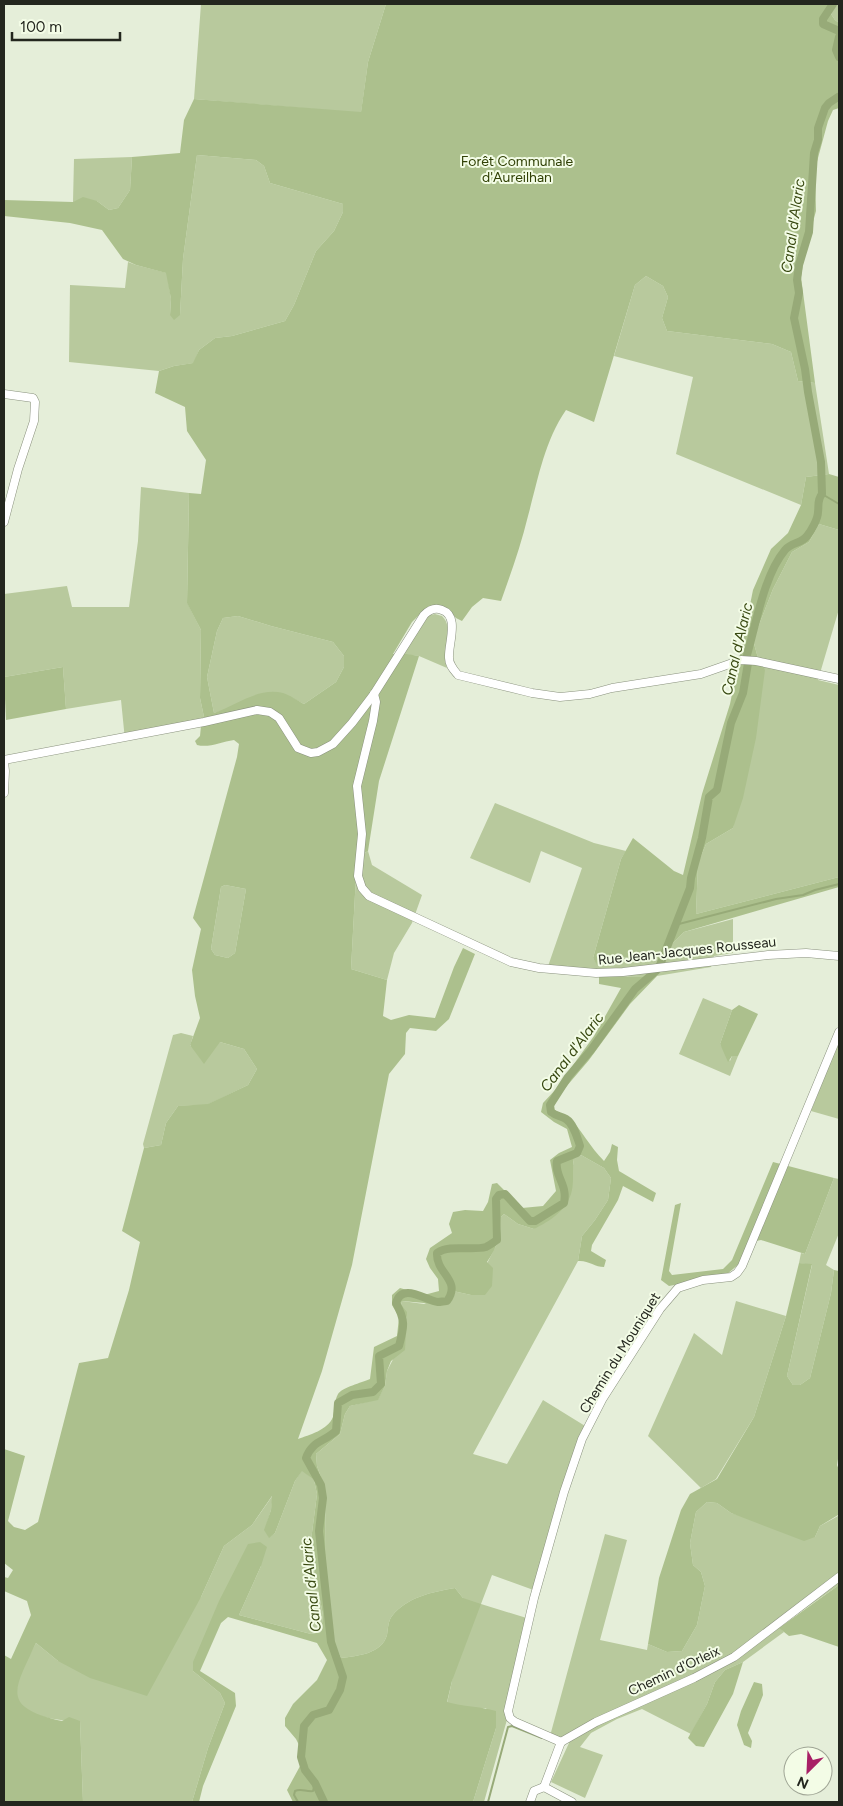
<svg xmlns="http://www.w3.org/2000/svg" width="843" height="1806" viewBox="0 0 843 1806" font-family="Figtree,sans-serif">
	<rect width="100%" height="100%" fill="#e5eed9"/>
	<g fill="#b8c99d">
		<path d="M201,4H386L368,62L361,113L194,99Z"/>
		<path d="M836,4H839V23L835,20L831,14Z"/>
		<path d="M197,155L256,160L264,166L270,183L343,204V212L334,231L316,251L294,305L285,321L232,336L215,338L199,350L194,363L174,366L159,371L69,362L70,285L125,288L128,262L136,265L167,273L171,299L170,315H180L183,259Z"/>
		<path d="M132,157L130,190L118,208L109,210L97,201L73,202L74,159Z"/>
		<path d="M646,276L663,286L668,297L662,318L667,331L772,344L791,352L798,381L815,383L829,474L806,477L801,505L676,454L693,377L614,356L635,285Z"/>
		<path d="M141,487L189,493L187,602L201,630L200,698L204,717L201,726L125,740L121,700L66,709L63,667L4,677V594L67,586L72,607H129L138,541Z"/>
		<path d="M819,524L839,530V609L818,680L839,685V877L696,914L698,863L706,844L733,828L758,658L753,640L773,589L792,552L809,542Z"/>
		<path d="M435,614L442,616C455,628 442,653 447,668L419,656L402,654L426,616Z"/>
		<path d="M238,616L271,626L333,642L344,656V667L336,682L304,704L284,694L214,713L207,677L217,631L223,618Z"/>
		<path d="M495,803L594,843L626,851L621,859L593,958L597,964L616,959L665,951L684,932L733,919V953L714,956L711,967L657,976L599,977L546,972L582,868L541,851L530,883L470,858Z"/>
		<path d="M368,851L372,865L422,895L412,923L394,953L387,980L351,969L357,857Z"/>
		<path d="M225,885L246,889L235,953L228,958L215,955L211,949L221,887Z"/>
		<path d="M703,998L732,1010L720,1044L730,1061L732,1056H738L730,1076L679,1054Z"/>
		<path d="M181,1033L193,1036L190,1046L220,1042L244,1049L257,1069L248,1085L207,1105L178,1106L166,1123L161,1145L144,1148L143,1144L173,1035Z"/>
		<path d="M839,1041V1119L811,1111Z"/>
		<path d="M581,1155L604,1168L611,1178L608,1200L595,1220L582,1236L578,1261L473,1454L507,1464L543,1400L590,1429L572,1474L539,1592L492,1575L481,1604L533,1620L508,1716L484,1802H473L496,1728L486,1708H470L447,1703L452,1681L463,1598L455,1588C432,1592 407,1597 392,1616C388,1621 388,1629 387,1635C382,1654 357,1656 341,1658L333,1640L326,1570L325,1489L317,1466L316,1454L340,1434L345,1414L350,1406L378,1399L385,1386L387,1371L405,1336L407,1318L401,1305L402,1301L424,1304L453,1291L471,1295L500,1238L501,1217L504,1214L518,1224L534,1229L572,1173L574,1158Z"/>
		<path d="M834,1178L839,1179V1233L826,1265L834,1270L831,1293L810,1378L800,1385H793L787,1376L812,1265L799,1263L801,1253L805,1254Z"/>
		<path d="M736,1301L786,1316L754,1417L716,1479L701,1488L648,1436L694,1333L722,1355Z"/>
		<path d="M302,1470L314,1480L317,1494L310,1548L323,1615L321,1632L311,1634L239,1615L261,1566L260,1542L193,1671L220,1693L225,1703L208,1748L192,1802H83L80,1721C61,1721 20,1718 16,1694C14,1681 30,1655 36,1643L58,1661L201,1597L224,1546L252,1525L273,1495L271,1510L265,1530L269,1537L275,1533L295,1481Z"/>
		<path d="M707,1502L717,1503L731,1513L815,1537L820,1526L838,1516L839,1513V1585L779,1627L784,1632L743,1662L725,1670L715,1682L707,1704L691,1734L642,1709L617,1719L591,1733L580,1747L603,1755L585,1798L551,1782L569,1743L550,1736L605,1534L627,1540L600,1640L647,1650L648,1644L667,1652L682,1651L697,1625L705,1586L701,1572L693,1565L690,1543L696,1512Z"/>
	</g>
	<g fill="#acc08d" fill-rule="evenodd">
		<path d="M386,4H836L831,14L835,20L839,23V108L833,110L828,121L815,169L816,211L805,251L801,277L815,383L798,381L791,352L772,344L667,331L662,318L668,297L663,286L646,276L635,285L594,422L566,410C544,442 538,480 528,516C521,545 511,573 501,601L483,598L472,607L462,621L456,618L450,611H423L412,622L393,654H407L419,656L379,781L368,851L357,857L351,969L387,980L383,1016L391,1020L409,1015L435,1018L454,967L463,948L475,954L449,1019L436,1031L410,1028L406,1033L405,1054L389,1074L352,1265L322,1371L298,1439C309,1435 328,1430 333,1417C335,1410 334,1401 338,1394C343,1387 361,1383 370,1379L374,1347L397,1336L399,1317L392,1305V1295L400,1288L424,1295L439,1291L438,1279L430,1268L426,1259L430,1248L452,1233L449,1224L453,1212L465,1210L483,1211L488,1202L492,1184L497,1183L522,1208L543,1206L556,1191L550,1160L559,1153L572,1147L567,1129L554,1122L541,1112L543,1103L556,1089L594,1036L621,988L599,984V977L657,976L630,1004L589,1060L560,1094L553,1108L560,1115L568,1116C581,1129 590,1147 604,1161L610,1152L612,1144L618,1147L617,1160L619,1171L656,1193L653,1202L623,1186L618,1200L592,1245L591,1251L606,1260L604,1267C595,1267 588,1260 578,1261L582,1236L595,1220L608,1200L611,1178L604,1168L581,1155L574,1158C572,1169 574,1180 572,1190C568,1210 550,1221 534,1229L518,1224L504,1214L501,1217C500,1236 498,1246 487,1262L493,1268L492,1286L485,1295H471L453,1291L435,1304L402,1301L401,1305L407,1312L405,1350L391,1361L387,1371L385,1386L378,1400L350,1406L345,1414L340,1434L316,1454L317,1466L325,1489L326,1570L333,1640L341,1658C357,1656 382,1654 387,1635C388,1629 388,1621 392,1616C407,1597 432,1592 455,1588L463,1598L481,1604L452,1681L447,1702C463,1707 480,1706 496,1711V1728L473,1802H293L287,1790L305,1757L296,1739L285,1726V1718L293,1704L317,1680L327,1660L317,1643L228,1617L221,1623L200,1671L235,1693L236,1706L203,1786L199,1802H192L208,1748L225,1703L220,1693L193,1671V1662L219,1601L248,1544L260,1542L267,1547L261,1566L239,1615L311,1634L321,1632L323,1615L310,1548L317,1494L314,1480L302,1471L295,1481L275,1533L269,1538L264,1530L271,1510L272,1496L252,1525L224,1546L201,1597L147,1696L90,1678L58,1661L36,1643C14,1690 0,1707 62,1721L69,1717L80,1721L83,1802H4V1655L11,1659L31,1615L27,1601L4,1591V1577L8,1578L13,1570L4,1563V1449L25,1456L8,1521L14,1527L25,1530L38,1522L79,1363L108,1358L129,1290L140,1242L122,1231L144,1148L161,1145L166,1123L178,1106L208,1104L248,1085L257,1069L244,1049L220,1042L204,1064L190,1045L200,1018L195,996L192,970L201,929L193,918L237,757L239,744L234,740C221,742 209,748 197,745L195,741L200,736L201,726L204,717L200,698L201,630L187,603L189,493L201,494L206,460L187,431L185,407L155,393L159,371L174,366L193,363L199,350L215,338L232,336L285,321L294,305L316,251L334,231L343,212V204L270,183L264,166L256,160L197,155L183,259L180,315L174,320L170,315L171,299L166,273L136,265L123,259L102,230L70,223L4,216V200L73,202L83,197L97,201L109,210L118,208L130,190L132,157L180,153L184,120L194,99L361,112L368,62ZM238,616L271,626L333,642L344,656V667L336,682L304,704C298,701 290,695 283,693C258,687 237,705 214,713L207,677L217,631L223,618ZM225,885L246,889L235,953L228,958L215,955L211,949L221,887Z"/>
		<path d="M829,474L839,477V530L819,524L809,542L792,552L773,589L753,640L758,658L765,670L756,738L743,798L733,828L706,844L698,863L696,914L839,877V887L684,932L665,951L616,959L597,965L593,958L621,859L633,838L674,871L683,875L702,794L730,704L753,590L771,549L788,533L801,505L806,477Z"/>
		<path d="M63,667L66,709L6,720L4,677Z"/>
		<path d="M739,1005L758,1014L738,1056H732L728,1062L720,1044L732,1010Z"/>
		<path d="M773,1162L834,1178L805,1254L761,1240L751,1242L740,1263L726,1275L669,1286L661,1280L675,1205L681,1203L669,1271L672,1275L723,1269L732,1260Z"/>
		<path d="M799,1263L812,1264L787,1376L793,1385H800L810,1378L831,1293L834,1270L839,1271V1453L837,1465L839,1470V1513L838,1515L820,1526L815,1537L804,1541L731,1513L717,1503L707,1502L696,1512L690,1543L693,1565L701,1572L705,1586L697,1625L682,1651L667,1652L648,1644L659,1578L681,1510L690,1494L717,1479L754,1417L786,1316Z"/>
		<path d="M839,1585V1647L801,1634L789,1636L779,1628Z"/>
		<path d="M743,1662L733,1694L704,1747L696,1746L688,1738L707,1704L715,1682L725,1670Z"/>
		<path d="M754,1682L762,1684L763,1695L748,1733L752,1741L751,1748L744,1745L737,1725L741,1711Z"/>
	</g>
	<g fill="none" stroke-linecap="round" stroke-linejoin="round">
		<g stroke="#97aa78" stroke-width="2">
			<path d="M822,494L839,504"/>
			<path d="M675,925L776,899L803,895L815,890L839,884"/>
			<path d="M298,1802L294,1795L295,1791C301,1788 306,1792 313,1791L315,1783"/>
			<path d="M488,1802L508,1727L512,1726L542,1738"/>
		</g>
		<g stroke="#97aa78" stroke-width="8">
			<path d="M833,4L823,19V24L839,31"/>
			<path d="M839,37L836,50L839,57"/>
			<path d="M324,1802L315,1783L305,1770L301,1757L304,1726L313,1715L329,1710L340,1690L343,1677L331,1642L319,1531L323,1498L321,1485L306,1458C312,1441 324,1442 336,1431L338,1403L352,1395L373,1392L381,1384L379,1356L399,1346C404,1327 406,1321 396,1303C402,1282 425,1300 438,1302C441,1302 444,1301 447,1301C462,1280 436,1274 437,1253C450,1244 471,1251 486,1247C490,1245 494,1242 497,1240L496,1199L499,1195L505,1194L530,1221H535L564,1203C568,1184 554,1176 557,1161L577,1153L580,1146C577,1137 574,1124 566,1119C561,1116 556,1116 551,1112L550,1105L568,1077L591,1050L635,989L656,971L660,965L690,888L691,878L702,838L709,797L717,790L731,723L743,693L748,663L747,655C756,624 764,575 785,550C792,542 801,544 807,536C811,531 818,519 818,512C819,505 817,500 822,494L821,462L808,392L805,369L794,318L799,293L797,280L799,265L809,232L814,153L818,140V128L825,108L829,103L838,97L839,98"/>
		</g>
		<g stroke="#8a927e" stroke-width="9">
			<g id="minor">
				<path d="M4,394L33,398L35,402L34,421L18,469L4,522"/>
				<path d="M374,694L376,702L373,721L357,786L362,834L358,876L362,888L369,896L511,962L539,968L596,973L623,972L768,955L806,953L839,956"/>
				<path d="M4,760L204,722L257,710L270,712L279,718L298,748L311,753L318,752L333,744L352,723L374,694L424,615C429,610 435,607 442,610C460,616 448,644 449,658C449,665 454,670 458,675L532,693L560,697L590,694L612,688L701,674L741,660L756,661L839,679"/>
				<path d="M4,762L5,771L4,793"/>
				<path d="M561,1742L515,1722L510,1718L508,1711L534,1598L564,1492L582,1439L603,1398L660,1309L678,1288L703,1280L731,1277L737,1273L742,1266L839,1032"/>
				<path d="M561,1742L596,1722L694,1678L734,1657L839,1577"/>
				<path d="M561,1742L544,1787L572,1802"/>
				<path d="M530,1802L534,1791L544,1787"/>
			</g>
		</g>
		<use href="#minor" stroke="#fff" stroke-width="8"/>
	</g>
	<g text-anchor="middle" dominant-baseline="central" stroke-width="4" stroke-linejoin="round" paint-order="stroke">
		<g font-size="14" fill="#304005" stroke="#f3fce6">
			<text x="517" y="161">Forêt Communale<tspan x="517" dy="16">d'Aureilhan</tspan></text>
		</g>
		<g font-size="14" fill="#23261e" stroke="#f3fce6">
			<text transform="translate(687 951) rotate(-6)">Rue Jean-Jacques Rousseau</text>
			<text transform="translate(620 1353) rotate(-58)">Chemin du Mouniquet</text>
			<text transform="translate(674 1671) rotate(-25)">Chemin d'Orleix</text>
		</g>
		<g font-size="15" font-style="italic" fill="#384911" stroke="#f3fce6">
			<text transform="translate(793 226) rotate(-82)">Canal d'Alaric</text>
			<text transform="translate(737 649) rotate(-77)">Canal d'Alaric</text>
			<text transform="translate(572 1052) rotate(-53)">Canal d'Alaric</text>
			<text transform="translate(311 1585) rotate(-96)">Canal d'Alaric</text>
		</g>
	</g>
	<rect width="843" height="1806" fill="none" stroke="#23261e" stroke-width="10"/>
	<g transform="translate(808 1771) rotate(204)"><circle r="24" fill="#f3fce6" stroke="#a0a696"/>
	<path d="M0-4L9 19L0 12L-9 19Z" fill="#a82066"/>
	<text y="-8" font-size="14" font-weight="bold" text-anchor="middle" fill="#23261e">N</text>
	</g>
	<path d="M12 32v8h108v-8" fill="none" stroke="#23261e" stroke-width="2.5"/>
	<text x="20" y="32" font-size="15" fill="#23261e" stroke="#f3fce6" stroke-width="4" paint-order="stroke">100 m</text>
</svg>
